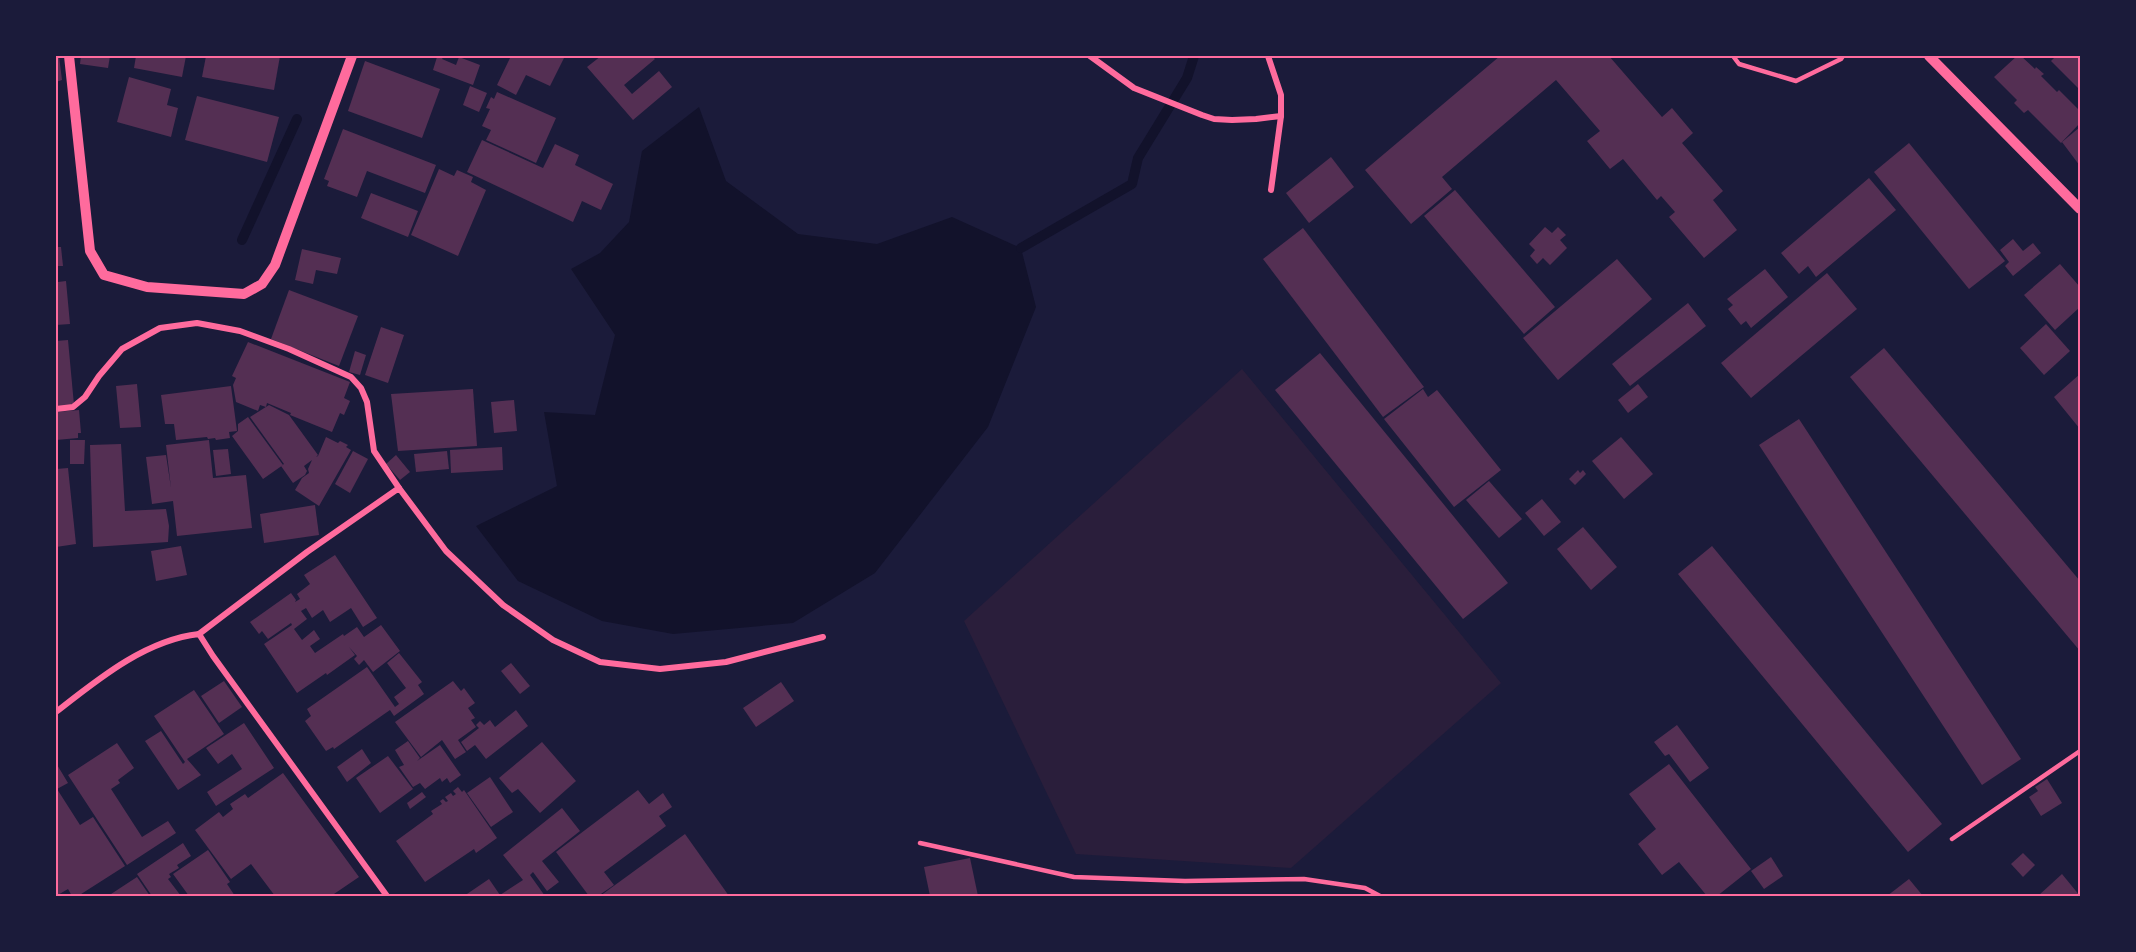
<svg xmlns="http://www.w3.org/2000/svg" width="2136" height="952" viewBox="0 0 2136 952" font-family="'Golos Text',sans-serif">
	<rect width="100%" height="100%" fill="#1b1b3a"/>
	<path fill="#2a1e3b" d="M1242,369L1501,683L1291,868L1076,854L964,621Z"/>
	<path fill="#12122b" d="M699,107L726,181L798,234L877,244L952,217L1021,248L1036,307L988,427L875,573L793,623L673,634L602,621L518,581L476,526L557,486L544,412L595,415L615,335L571,269L600,253L629,222L642,151Z"/>
	<g fill="none" stroke-linecap="round" stroke-linejoin="round">
		<g stroke="#12122b" stroke-width="10">
			<path d="M242,240L297,119"/>
			<path d="M1021,248L1132,184L1138,158L1187,78L1194,56"/>
		</g>
	</g>
	<g fill="#542f53">
		<path d="M56,56H59L62,80L56,82Z"/>
		<path d="M81,56H110L108,68L80,64Z"/>
		<path d="M136,56H186L182,77L134,68Z"/>
		<path d="M206,56H280L274,90L202,77Z"/>
		<path d="M433,56H444L442,59L456,65L459,57L480,65L473,85L433,70L437,57Z"/>
		<path d="M511,56H565L550,86L526,75L516,95L497,85Z"/>
		<path d="M601,56H652L655,59L624,85L632,94L659,71L672,87L633,120L587,67Z"/>
		<path d="M1500,56H1609L1662,117L1672,108L1693,133L1682,143L1723,191L1713,200L1737,230L1704,258L1669,217L1675,212L1661,196L1657,200L1623,159L1610,169L1587,141L1600,131L1556,80L1442,177L1452,189L1411,224L1365,170Z"/>
		<path d="M2017,56H2021L2035,69L2036,67L2044,74L2041,76L2057,92L2059,90L2080,111V123L2061,143L2028,110L2024,113L2014,103L2017,100L1994,77Z"/>
		<path d="M2056,56H2080V90L2051,61Z"/>
		<path d="M365,61L440,89L422,138L348,111Z"/>
		<path d="M129,77L171,89L167,105L178,108L171,137L117,122Z"/>
		<path d="M470,86L487,93L479,112L463,105Z"/>
		<path d="M497,92L556,118L536,163L486,140L491,130L482,126L490,109L486,108L491,97L494,99Z"/>
		<path d="M197,96L279,117L267,162L185,140Z"/>
		<path d="M2080,127V166L2062,142Z"/>
		<path d="M343,129L436,165L425,193L367,171L357,197L327,186L329,181L324,179Z"/>
		<path d="M482,140L543,168L555,144L579,155L575,165L613,184L601,210L582,201L573,222L467,172Z"/>
		<path d="M1909,143L2005,261L1969,289L1874,172Z"/>
		<path d="M1331,157L1354,187L1309,223L1286,193Z"/>
		<path d="M439,169L454,176L457,170L473,177L471,182L486,190L458,256L411,235Z"/>
		<path d="M1869,178L1896,210L1816,277L1808,266L1799,274L1781,253Z"/>
		<path d="M1455,190L1555,307L1524,334L1424,216Z"/>
		<path d="M371,193L418,211L408,237L361,218Z"/>
		<path d="M1545,227L1552,233L1558,227L1566,235L1560,240L1567,248L1550,265L1543,258L1537,264L1530,256L1535,250L1529,244Z"/>
		<path d="M1303,228L1424,387L1383,417L1263,259Z"/>
		<path d="M2013,239L2023,251L2033,243L2041,253L2013,276L2005,266L2009,262L2000,250Z"/>
		<path d="M56,247H61L63,266H56Z"/>
		<path d="M302,249L341,258L337,274L316,270L313,284L295,280Z"/>
		<path d="M1617,259L1652,299L1558,380L1523,338Z"/>
		<path d="M2060,264L2080,287V307L2055,330L2024,295Z"/>
		<path d="M56,269H57L58,282L66,281L70,324L56,325Z"/>
		<path d="M1765,269L1788,297L1751,328L1746,321L1741,325L1728,309L1733,305L1727,299Z"/>
		<path d="M1827,273L1857,309L1751,398L1721,363Z"/>
		<path d="M289,290L358,316L339,366L271,339Z"/>
		<path d="M1688,303L1706,326L1630,386L1612,364Z"/>
		<path d="M2046,324L2070,351L2044,375L2020,348Z"/>
		<path d="M381,327L404,335L388,383L365,375Z"/>
		<path d="M68,340L74,405L56,407V341Z"/>
		<path d="M248,342L350,382L344,398L350,401L344,415L340,413L332,432L290,415L291,413L267,403L266,407L260,405L258,411L236,402L233,385L236,378L232,376Z"/>
		<path d="M1884,348L2080,581V651L1850,377Z"/>
		<path d="M355,351L366,355L360,375L349,372Z"/>
		<path d="M1320,353L1508,583L1463,619L1275,390Z"/>
		<path d="M2080,374V429L2054,397Z"/>
		<path d="M137,384L141,427L120,428L116,386Z"/>
		<path d="M1638,384L1648,397L1628,413L1618,400Z"/>
		<path d="M231,386L237,431L229,432L230,438L216,440L215,438L208,439L207,437L176,440L174,424H165L161,395Z"/>
		<path d="M473,389L477,446L398,451L391,394Z"/>
		<path d="M1423,389L1428,397L1437,390L1501,470L1454,507L1384,419Z"/>
		<path d="M514,400L517,431L494,433L491,402Z"/>
		<path d="M269,405L289,415L318,455L316,457L318,456L326,437L338,443L340,441L348,445L346,447L351,450L319,506L295,490L302,478L309,473L308,469L312,460L304,466L307,471L305,475L293,483L281,466L284,464L250,417Z"/>
		<path d="M79,410L81,433H78V438L56,440V412Z"/>
		<path d="M248,417L283,465L263,479L232,436L238,431V424Z"/>
		<path d="M1799,419L2021,759L1982,785L1759,445Z"/>
		<path d="M1621,437L1653,474L1624,499L1592,461Z"/>
		<path d="M70,440H85L84,464H70Z"/>
		<path d="M209,440L213,478L246,475L252,528L177,536L173,501L152,504L146,457L166,455L171,488L166,445Z"/>
		<path d="M121,444L125,511L166,509L169,526L168,542L93,547L90,445Z"/>
		<path d="M502,447L503,470L451,473L450,450Z"/>
		<path d="M228,449L231,474L216,476L213,450Z"/>
		<path d="M353,451L368,459L350,493L335,484Z"/>
		<path d="M447,451L449,469L416,472L414,454Z"/>
		<path d="M396,455L410,472L400,480L386,464Z"/>
		<path d="M68,468L76,544L56,547V469Z"/>
		<path d="M1578,470L1580,473L1583,470L1586,474L1575,485L1569,479Z"/>
		<path d="M1489,481L1522,519L1499,538L1466,500Z"/>
		<path d="M1542,499L1561,522L1544,536L1525,513Z"/>
		<path d="M315,505L319,535L264,543L260,514Z"/>
		<path d="M1583,527L1617,567L1591,590L1557,549Z"/>
		<path d="M181,546L187,575L156,581L151,551Z"/>
		<path d="M1712,546L1942,824L1908,852L1678,574Z"/>
		<path d="M335,555L377,618L363,627L351,608L330,622L323,610L312,618L306,608L301,611L307,619L294,629L302,640L314,630L320,639L310,646L315,653L343,634L344,636L357,627L364,637L381,625L400,651L373,672L364,660L359,665L354,659L357,656L349,647L355,655L327,675L326,673L297,693L264,644L292,625L291,623L268,639L262,631L259,634L250,622L291,593L296,600L295,602L300,599L297,594L310,584L304,575Z"/>
		<path d="M399,653L422,682L418,685L424,694L394,716L390,710L334,749L333,747L326,751L305,721L311,716L307,709L367,667L395,707L399,704L394,697L406,688L387,663Z"/>
		<path d="M511,663L530,686L520,694L501,671Z"/>
		<path d="M224,681L242,707L219,723L201,696Z"/>
		<path d="M453,681L461,691L464,688L475,703L468,708L475,718L471,720L476,727L458,740L466,752L455,759L442,740L421,757L395,722Z"/>
		<path d="M781,682L794,701L756,727L743,708Z"/>
		<path d="M194,690L224,734L187,759L201,775L178,790L145,741L161,731L183,764L185,762L154,716Z"/>
		<path d="M516,710L528,726L486,759L475,745L467,751L461,742L479,728L476,725L480,721L484,725L490,720L495,727Z"/>
		<path d="M244,723L274,768L216,806L207,792L242,769L232,754L218,764L206,748Z"/>
		<path d="M1677,725L1709,768L1690,782L1669,754L1665,756L1654,742Z"/>
		<path d="M408,741L420,758L417,761L440,745L461,775L450,783L447,778L442,782L440,778L425,789L420,783L413,787L399,767L404,765L395,750Z"/>
		<path d="M542,742L576,781L540,813L518,789L512,793L499,778Z"/>
		<path d="M117,743L134,768L118,780L120,783L111,789L142,837L168,821L176,833L127,865L68,775Z"/>
		<path d="M362,749L371,763L347,782L337,767Z"/>
		<path d="M388,756L413,789L380,813L356,778Z"/>
		<path d="M56,763L68,783L57,789L80,825L93,817L125,866L78,896H72L68,889L56,896Z"/>
		<path d="M1669,764L1751,869L1717,896H1707L1679,862L1662,875L1638,844L1656,829L1629,794Z"/>
		<path d="M283,773L359,877L331,896H275L251,864L231,879L195,830L219,812L223,817L233,809L230,804L245,794L248,798Z"/>
		<path d="M490,777L513,812L491,827L467,793Z"/>
		<path d="M2047,779L2062,803L2041,816L2029,797L2038,791L2035,787Z"/>
		<path d="M458,787L462,792L464,790L497,838L476,853L474,849L425,882L396,841L433,814L431,811L442,804L440,801L443,799L446,802L448,801L445,797L451,793L453,796L456,794L453,791Z"/>
		<path d="M638,790L649,804L663,793L672,807L659,816L666,826L604,872L614,885L598,896H589L556,852Z"/>
		<path d="M422,792L426,797L410,809L407,803Z"/>
		<path d="M562,808L580,831L542,861L559,882L547,891L533,872L530,875L545,896H464L489,879L500,895L523,880L503,855Z"/>
		<path d="M685,834L729,896H600Z"/>
		<path d="M183,843L191,856L177,865L179,868L169,874L171,877L168,879L181,896H152L137,874Z"/>
		<path d="M208,850L230,882L227,884L235,896H189L173,874Z"/>
		<path d="M2023,853L2035,865L2023,877L2011,864Z"/>
		<path d="M1771,857L1783,876L1764,889L1751,871Z"/>
		<path d="M970,858L978,896H930L924,867Z"/>
		<path d="M2062,874L2080,896H2038Z"/>
		<path d="M137,877L150,896H108Z"/>
		<path d="M1909,879L1923,896H1887Z"/>
	</g>
	<g fill="none" stroke-linecap="round" stroke-linejoin="round">
		<g stroke="#ff6b9d" stroke-width="4.5">
			<path d="M1733,56L1739,64L1796,81L1841,59L1843,56"/>
			<path d="M1952,839L2080,751"/>
			<path d="M920,843L1074,877L1185,881L1304,879L1365,888L1380,896"/>
		</g>
		<g stroke="#ff6b9d" stroke-width="6">
			<path d="M1090,56L1134,88L1202,115L1214,119L1232,120L1256,119L1281,116"/>
			<path d="M1268,56L1281,95V116L1271,190"/>
			<path d="M56,409L73,407L85,397L99,376L122,349L160,328L197,323L240,331L289,349L351,377L361,388L367,402L374,451L399,488"/>
			<path d="M199,634L307,552L399,488L446,551L503,605L553,640L600,662L660,669L726,662L823,637"/>
			<path d="M56,712C97,680 145,640 199,634L213,656L387,896"/>
		</g>
		<g stroke="#ff6b9d" stroke-width="10">
			<path d="M69,56L90,251L104,275L147,287L244,294L262,284L275,265L352,56"/>
			<path d="M1929,56L2080,209"/>
		</g>
	</g>
	<rect width="2136" height="952" fill="none" stroke="#1b1b3a" stroke-width="114"/>
	<rect x="57" y="57" width="2022" height="838" fill="none" stroke="#ff6b9d" stroke-width="2"/>
</svg>
